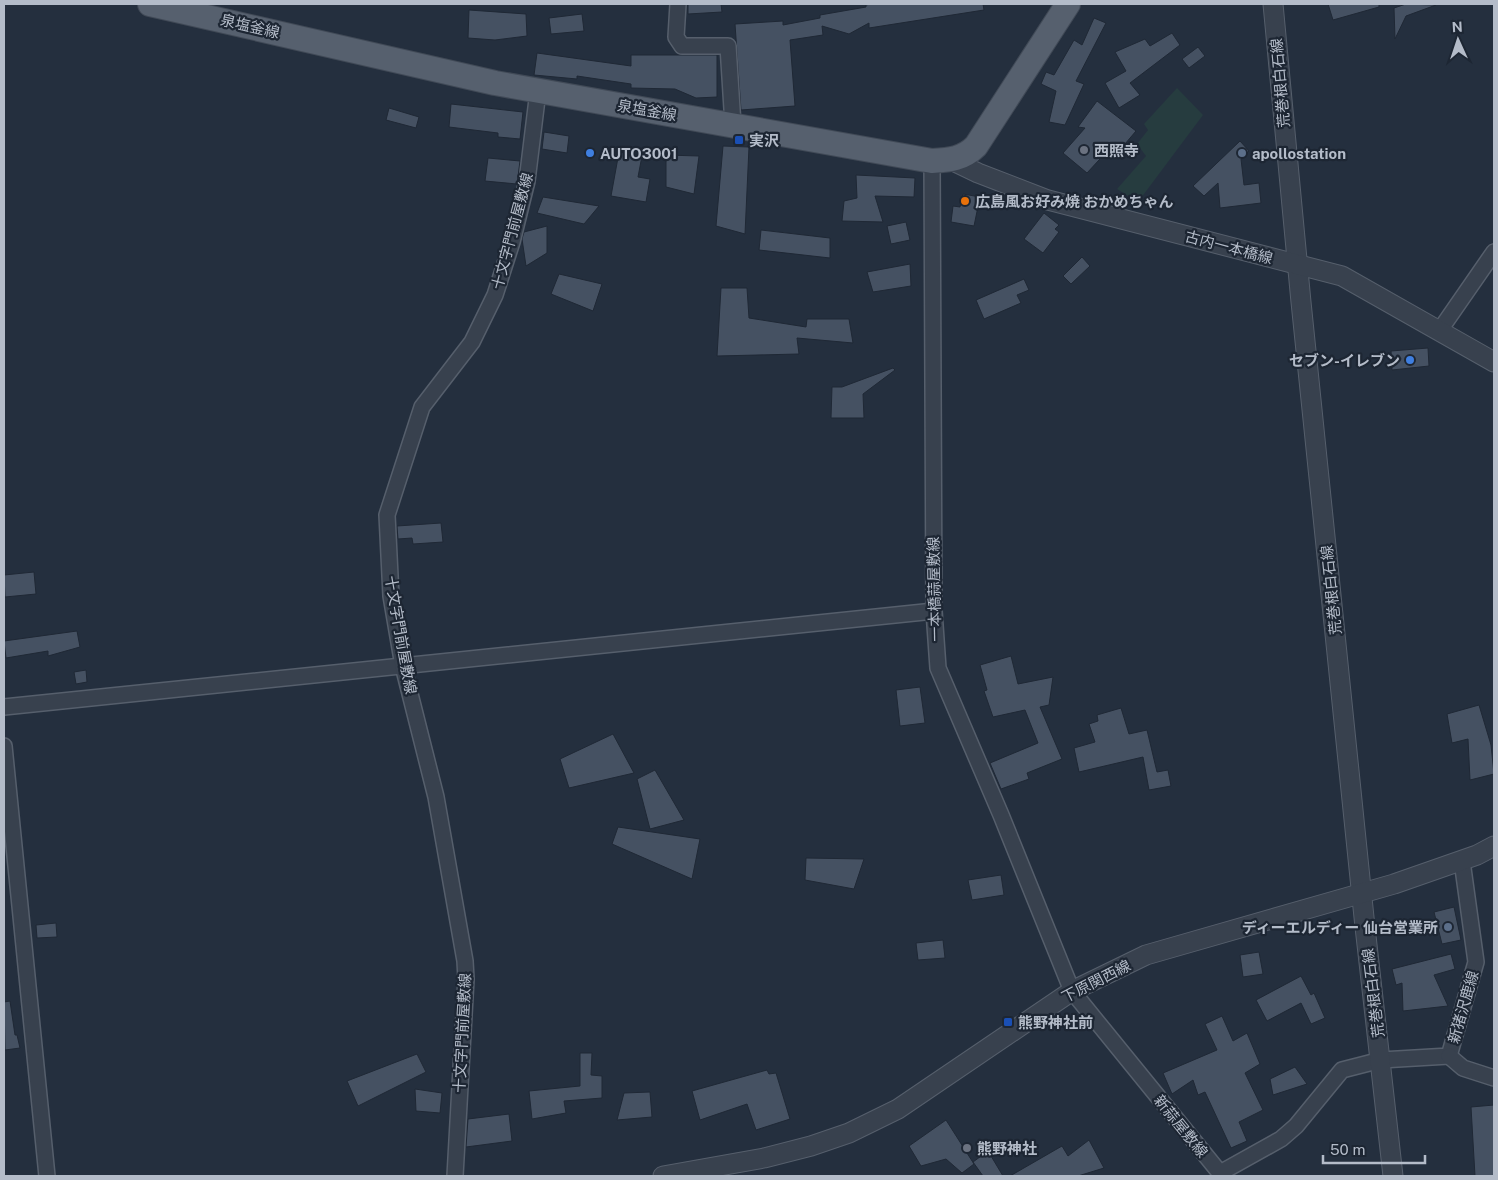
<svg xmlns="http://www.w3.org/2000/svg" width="1498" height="1180" viewBox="0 0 1498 1180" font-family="'Public Sans','Noto Sans JP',sans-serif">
	<rect width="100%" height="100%" fill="#242f3e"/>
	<path fill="#263c3f" d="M1177,88L1203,115L1138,202L1117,189L1146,156L1137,144L1148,130L1144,124Z"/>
	<g fill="#455162" stroke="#1f2835">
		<path d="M688,4H721L722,12L688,14Z"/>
		<path d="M871,4H983L984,10L869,28V23L849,34L822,26L823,35L790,40L795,106L741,110L735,24L783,21V25L820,18V15L866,7V5Z"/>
		<path d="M1328,4H1379V7L1333,20Z"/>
		<path d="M1406,4L1436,5L1406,16L1395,39L1394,8Z"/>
		<path d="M469,10L526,14L527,36L495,40L468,38Z"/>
		<path d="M582,14L584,31L551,34L549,18Z"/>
		<path d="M1094,18L1106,23L1076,81L1084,84L1065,125L1049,122L1056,91L1041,84L1046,72L1054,75L1074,40L1082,45Z"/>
		<path d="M1172,33L1180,45L1130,83L1140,95L1119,108L1105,83L1126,71L1115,52L1145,39L1150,46Z"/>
		<path d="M1198,47L1205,56L1189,68L1182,59Z"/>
		<path d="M537,53L631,66V55H717V97L696,98L675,89L631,88V84L577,76V79L534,75Z"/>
		<path d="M1097,101L1136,131L1119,151L1111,147L1087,173L1063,153L1085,128L1078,127Z"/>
		<path d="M451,104L523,112L520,139L498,137V133L449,127Z"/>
		<path d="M389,108L419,117L416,128L386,120Z"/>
		<path d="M544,132L569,136L567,153L542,149Z"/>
		<path d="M1240,141L1249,151L1241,159L1244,185L1259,183L1261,203L1220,208L1218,183L1204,196L1193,186Z"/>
		<path d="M723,146L749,147L745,234L716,226Z"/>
		<path d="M619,152L642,156L638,177L650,179L646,202L611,196Z"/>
		<path d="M666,155L699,156L694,194L666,187Z"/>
		<path d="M488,158L520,161L517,184L485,181Z"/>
		<path d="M856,175L915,178L914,197L875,196L883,222L842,221L844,201L857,198Z"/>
		<path d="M963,194L980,197L974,226L951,222L953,206L960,207Z"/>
		<path d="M543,197L599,206L584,224L537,213Z"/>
		<path d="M1044,213L1059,225L1055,229L1059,232L1043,253L1024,239Z"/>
		<path d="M906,222L910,240L891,244L887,226Z"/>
		<path d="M547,226V253L526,266L522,239L524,232Z"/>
		<path d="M761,230L830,238V258L759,250Z"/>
		<path d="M1082,257L1090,266L1071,284L1063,276Z"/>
		<path d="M910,264L911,286L873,292L867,272Z"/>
		<path d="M559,274L602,284L593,311L551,294Z"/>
		<path d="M1024,279L1029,290L1017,295L1021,303L984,319L976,300Z"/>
		<path d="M721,288H747L749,318L806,327L807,319H849L853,343L797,338L799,354L717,356Z"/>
		<path d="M1428,348L1429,366L1392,370L1391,351Z"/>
		<path d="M893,368L895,370L863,394L864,418H831L832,387H842Z"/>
		<path d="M441,523L443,542L413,544L412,538L398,539L397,526Z"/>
		<path d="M34,572L36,594L5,597L4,575Z"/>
		<path d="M77,631L80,647L48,656V651L6,658L4,641Z"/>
		<path d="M1011,656L1018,684L1053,677L1049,705L1040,707L1062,759L1027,773L1029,779L1001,789L990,763L1038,743L1025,710L993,717L984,691L987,690L980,665Z"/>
		<path d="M86,670L87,682L76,684L74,672Z"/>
		<path d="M920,687L925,723L900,726L896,690Z"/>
		<path d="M1479,705L1491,745L1494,774L1470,780L1468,739L1452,743L1447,714Z"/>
		<path d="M1121,708L1129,734L1147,730L1157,772L1168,770L1171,786L1149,790L1143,757L1079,772L1074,748L1095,742L1089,724L1098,721L1097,715Z"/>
		<path d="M613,734L634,773L569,788L560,759Z"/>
		<path d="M655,770L684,820L650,829L637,779Z"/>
		<path d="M618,827L700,839L692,879L612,844Z"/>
		<path d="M806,858L864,859L854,889L805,880Z"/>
		<path d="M1001,875L1004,895L972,900L968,880Z"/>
		<path d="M1454,907L1461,940L1442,944L1434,912Z"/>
		<path d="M56,923L57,937L37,938L36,925Z"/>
		<path d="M943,940L945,958L918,960L916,943Z"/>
		<path d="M1259,952L1263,974L1243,977L1240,955Z"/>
		<path d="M1451,954L1455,969L1434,975L1448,1006L1403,1011L1402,983L1396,985L1392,969Z"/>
		<path d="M1301,976L1311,995L1314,993L1325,1018L1311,1024L1301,1003L1267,1021L1256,1000Z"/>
		<path d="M10,1001L15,1035H17L20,1048L5,1050L4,1002Z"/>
		<path d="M1222,1016L1233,1041L1247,1033L1260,1064L1245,1073L1263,1110L1239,1122L1247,1141L1231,1148L1205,1092L1198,1095L1193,1080L1172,1094L1163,1073L1217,1050L1205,1024Z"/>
		<path d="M580,1053H592L591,1075L602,1076V1098L564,1101L566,1113L532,1119L529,1091L580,1086Z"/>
		<path d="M417,1054L426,1072L358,1106L347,1081Z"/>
		<path d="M1295,1067L1307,1084L1273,1095L1270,1079Z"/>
		<path d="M767,1070L769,1074L776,1073L790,1119L756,1130L747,1104L700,1120L692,1091Z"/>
		<path d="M415,1089L442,1093L440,1113L416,1111Z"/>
		<path d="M650,1092L652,1117L617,1120L624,1093Z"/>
		<path d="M1494,1105V1176H1475L1471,1107Z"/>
		<path d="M509,1114L512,1141L466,1147L468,1119Z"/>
		<path d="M946,1120L974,1164L962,1173L946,1159L921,1166L909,1146Z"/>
		<path d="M1089,1140L1104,1168L1078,1176H1010L1062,1146L1068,1156Z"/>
		<path d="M988,1151L1003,1176H983L973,1162Z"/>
	</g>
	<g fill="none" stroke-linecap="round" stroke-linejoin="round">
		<g stroke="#565f6c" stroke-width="18">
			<g id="minor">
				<path d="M678,4L676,37L682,46H728L733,125"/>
				<path d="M932,161L934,611L938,668L1001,815L1072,991L1220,1173L1281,1139L1296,1126L1342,1070L1381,1060L1449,1056L1476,962L1462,861"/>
				<path d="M1440,330L1494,252"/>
				<path d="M4,707L934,611"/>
				<path d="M4,746L47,1176"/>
				<path d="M1449,1056L1463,1068L1494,1078"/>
				<path d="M455,1176L466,979L465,961L436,797L403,666L391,596L387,515L422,407L472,342L495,295L512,242L527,181L538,91"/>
			</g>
		</g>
		<g stroke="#565f6c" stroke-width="21">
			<g id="tertiary">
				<path d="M1273,4L1301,302L1365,927L1393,1176"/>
				<path d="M951,160L978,173L1048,200L1342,276L1494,362"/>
				<path d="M663,1176L764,1158L811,1146L849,1133L898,1109L1072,991L1146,955L1394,884L1477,855L1494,846"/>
			</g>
		</g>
		<g stroke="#414a57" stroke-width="26">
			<path id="primary" d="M150,4L495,83L932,161C950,160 963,159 976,146L1068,4"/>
		</g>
		<use href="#minor" stroke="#38414e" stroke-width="15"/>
		<use href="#tertiary" stroke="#38414e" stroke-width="19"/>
		<use href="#primary" stroke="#56606e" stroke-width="24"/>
	</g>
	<g fill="#1a4fb4" stroke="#1d2633" stroke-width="2">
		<rect x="734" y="135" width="10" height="10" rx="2.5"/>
		<rect x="1003" y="1017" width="10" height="10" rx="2.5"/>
	</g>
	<g fill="#6b7280" stroke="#1d2633" stroke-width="2">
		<circle cx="1084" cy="150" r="5"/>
		<circle cx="967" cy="1148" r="5"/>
	</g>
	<g fill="#3f7fe0" stroke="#1d2633" stroke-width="2">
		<circle cx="590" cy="153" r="5"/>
		<circle cx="1410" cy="360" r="5"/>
	</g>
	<g fill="#5c6f8a" stroke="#1d2633" stroke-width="2">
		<circle cx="1242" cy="153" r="5"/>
		<circle cx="1448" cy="927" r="5"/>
	</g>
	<circle fill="#e8710a" stroke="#1d2633" stroke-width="2" cx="965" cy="201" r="5"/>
	<g text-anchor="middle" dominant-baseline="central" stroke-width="4.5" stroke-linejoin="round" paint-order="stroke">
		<g font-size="15" fill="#b4bcc9" stroke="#1d2633">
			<text transform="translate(250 26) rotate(13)">泉塩釜線</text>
			<text transform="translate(1280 83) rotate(-95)">荒巻根白石線</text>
			<text transform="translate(647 110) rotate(10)">泉塩釜線</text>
			<text transform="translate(512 231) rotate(-75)">十文字門前屋敷線</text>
			<text transform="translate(1229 247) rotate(15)">古内一本橋線</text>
			<text transform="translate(934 589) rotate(-91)">一本橋蒜屋敷線</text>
			<text transform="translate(1331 590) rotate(-96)">荒巻根白石線</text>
			<text transform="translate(401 635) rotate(80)">十文字門前屋敷線</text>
			<text transform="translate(1096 981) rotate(-27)">下原関西線</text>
			<text transform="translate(1373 993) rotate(-97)">荒巻根白石線</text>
			<text transform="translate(1463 1007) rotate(-74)">新猪沢鹿線</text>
			<text transform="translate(462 1033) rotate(-87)">十文字門前屋敷線</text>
			<text transform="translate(1181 1126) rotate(51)">新蒜屋敷線</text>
		</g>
		<g font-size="15" font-weight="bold" fill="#b4bcc9" stroke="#1d2633" text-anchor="start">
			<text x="749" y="140">実沢</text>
			<text x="1094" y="150">西照寺</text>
			<text x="600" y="153">AUTO3001</text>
			<text x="1252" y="153">apollostation</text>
			<text x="975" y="201">広島風お好み焼 おかめちゃん</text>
			<text x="1400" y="360" text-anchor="end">セブン-イレブン</text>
			<text x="1438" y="927" text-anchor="end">ディーエルディー 仙台営業所</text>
			<text x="1018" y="1022">熊野神社前</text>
			<text x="977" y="1148">熊野神社</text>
		</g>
	</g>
	<rect width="1498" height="1180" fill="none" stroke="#b4bcc9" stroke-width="10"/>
	<g transform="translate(1458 40) rotate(357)" stroke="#1d2633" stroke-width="4" paint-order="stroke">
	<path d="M0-4L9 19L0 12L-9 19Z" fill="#b4bcc9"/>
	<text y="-8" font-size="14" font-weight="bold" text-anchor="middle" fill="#b4bcc9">N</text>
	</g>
	<path d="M1323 1155v8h102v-8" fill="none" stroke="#b4bcc9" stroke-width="2.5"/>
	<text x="1330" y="1155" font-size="15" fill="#b4bcc9" stroke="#1d2633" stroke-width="4" paint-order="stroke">50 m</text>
</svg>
